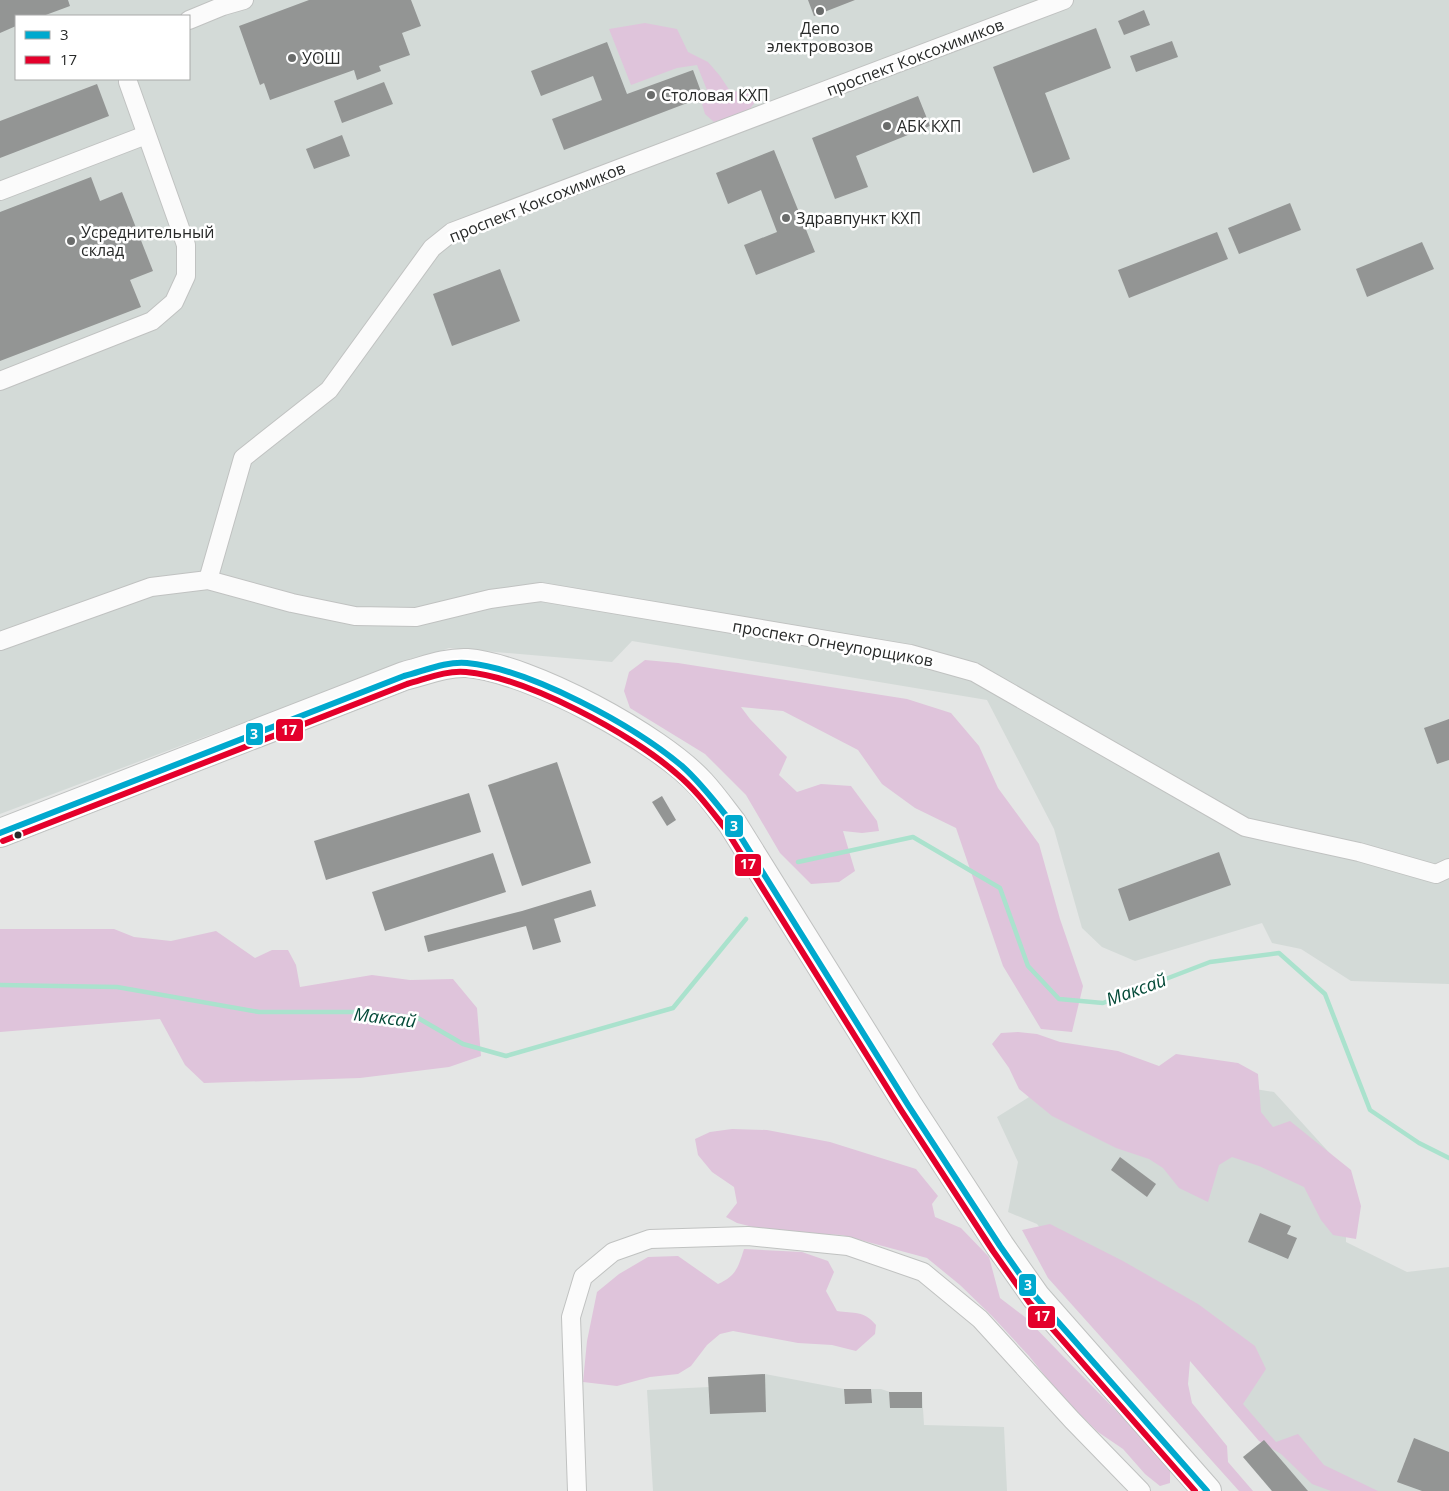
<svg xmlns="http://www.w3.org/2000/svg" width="1449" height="1491" viewBox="0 0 1449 1491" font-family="'Open Sans',sans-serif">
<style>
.built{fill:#d3dad7;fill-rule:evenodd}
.green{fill:#dfc4db}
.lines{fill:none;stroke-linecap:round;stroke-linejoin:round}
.stream{stroke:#aae2cd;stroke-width:4.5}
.building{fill:#939594}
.minor-casing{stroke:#c0c2c1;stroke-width:20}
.primary-casing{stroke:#c0c2c1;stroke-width:30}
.minor{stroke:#fbfbfb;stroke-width:18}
.primary{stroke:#fbfbfb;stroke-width:28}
.bus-1-casing{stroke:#fff;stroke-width:10}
.bus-2-casing{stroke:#fff;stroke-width:10}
.bus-1{stroke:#00a9ce;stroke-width:6}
.bus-2{stroke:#e4002b;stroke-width:6}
.poi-dot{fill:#6a6c6b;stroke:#fff;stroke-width:2}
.bus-dot{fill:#282a29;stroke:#fff;stroke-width:2}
.labels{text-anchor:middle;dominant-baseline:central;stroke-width:5;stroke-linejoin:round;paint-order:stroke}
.poi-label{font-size:16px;fill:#282a29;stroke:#fff;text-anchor:start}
.street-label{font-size:16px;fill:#282a29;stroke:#fff}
.water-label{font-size:18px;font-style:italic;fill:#044a38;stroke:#fff}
.line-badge{stroke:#fff;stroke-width:2}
.badge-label{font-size:14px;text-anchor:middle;font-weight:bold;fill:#fff}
</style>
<rect width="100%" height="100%" fill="#e4e6e5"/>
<g class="built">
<path d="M0,0h1449v984l-98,-3 -50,-32 -29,-6 -10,-20 -127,38 -33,-14 -20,-19 -28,-99 -67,-129 -355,-59 -20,21 -163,-14 -245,89 -204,77zM16,16h173v63h-173z"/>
<path d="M1085,1062l189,30 72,79v71l61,30 42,-5v224h-177l-29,-34 21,-17 -106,-117 -105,-79 -16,-20 -29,-12 10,-50 -21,-45z"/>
<path d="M765,1374l79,15h37l9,3h32l2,33 80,2 3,64h-354l-6,-101 62,-3 -1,-10z"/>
</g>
<g class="green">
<path d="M645,23l32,6 11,23 20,10 12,14 10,15 17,1 8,10 -6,8 -35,12 -9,-8 -3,-10 7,-9 -12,-30 -20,3 -46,17 -22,-56z"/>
<path d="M645,660l33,3 229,36 44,14 28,33 19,42 41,56 21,75 23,67 -11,46 -31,-3 -38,-63 -47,-138 -41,-20 -33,-24 -24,-34 -75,-39 -42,-4 9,12 37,38 -8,18 18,17 24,-8 30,2 26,35 2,10 -17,2 -19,-2 12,40 -16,11 -28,2 -31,-31 -34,-58 -41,-41 -75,-46 -6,-17 5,-19z"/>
<path d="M0,929h114l20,8 37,4 45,-10 39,27 17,-8h16l8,15 4,22 72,-12 38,5 43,-1 24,29 4,48 -32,11 -89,11 -156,5 -19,-18 -25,-46 -160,13z"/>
<path d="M1018,1032l19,2 23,8 58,9 41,15 17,-12 62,9 20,11 3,38 12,15 17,-6 61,49 10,36 -5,33 -23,-4 -12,-15 -17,-33 -45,-21 -27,-9 -13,8 -11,37 -29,-14 -16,-20 -14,-9 -33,-11 -64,-32 -33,-27 -10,-21 -17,-24 9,-11z"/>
<path d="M732,1129l35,1 63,12 86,27 22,27 -6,8 3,13 26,11 28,29 11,41 25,19 134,138 11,16v12l-10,3 -15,-12 -22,-25 -25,-17 -36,-35 -33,-41 -37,-40 -32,-31 -33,-27 -85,-23 -69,-3 -36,-9 -11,-6 11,-14 -3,-16 -22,-15 -14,-17 -3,-16 15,-7z"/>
<path d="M1050,1224l73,37 75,43 57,42 11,23 -23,35 33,38 22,-8 26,31 54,26h-47l-19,-7 -31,-30 -22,-13 -69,-80 -2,23 4,19 35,43 1,16 25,29h-14l-191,-213 -26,-48z"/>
<path d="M744,1249l58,3 26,9 6,11 -8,19 11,20c17,3 27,-1 39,14l-1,9 -19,17 -24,-6 -34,-2 -65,-12 -13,3 -13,11 -16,21 -13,8 -28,3 -33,9 -34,-4 4,-41 10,-49 22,-18 29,-17 30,-1 40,28c18,-8 20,-16 26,-35z"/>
</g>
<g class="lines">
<g class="stream">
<path d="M798,862l115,-25 87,51 28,78 31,33 44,4 107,-41 69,-9 46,41 45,116 49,33 30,15"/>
<path d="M0,985l117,2 142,25h106l53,6 45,26 43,12 167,-48 73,-89"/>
</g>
</g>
<g class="building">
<path d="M0,0h68l2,6 -27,10h-27v10l-16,7z"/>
<path d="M309,0h102l10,26 -19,7 8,22 -31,11 2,5 -24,9 -3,-10 -84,30 -6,-17 -4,2 -21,-59z"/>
<path d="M808,0h47l-41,16z"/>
<path d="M1144,10l6,15 -26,10 -6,-14z"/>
<path d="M1096,28l15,40 -66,25 25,66 -37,14 -40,-106z"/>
<path d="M1172,41l6,16 -42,15 -6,-16z"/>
<path d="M607,42l20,52 66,-24 10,27 -139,53 -12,-31 50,-19 -9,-24 -52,20 -10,-25z"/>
<path d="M384,82l9,22 -51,19 -8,-22z"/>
<path d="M97,84l12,32 -109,42v-37z"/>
<path d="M918,96l12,30 -74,30 12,31 -33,12 -23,-61z"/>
<path d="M342,135l8,21 -36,13 -8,-20z"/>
<path d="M774,150l41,102 -59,23 -12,-30 33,-13 -16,-42 -33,14 -12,-31z"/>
<path d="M91,177l9,24 22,-9 31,79 -23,9 11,27 -141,54v-149z"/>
<path d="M1290,203l11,27 -62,24 -11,-26z"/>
<path d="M1217,232l11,27 -99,39 -11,-28z"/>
<path d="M1422,242l12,27 -67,28 -11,-28z"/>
<path d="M500,269l20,52 -68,25 -19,-52z"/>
<path d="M1449,719v41l-12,4 -13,-36z"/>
<path d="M557,762l34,101 -69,23 -34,-101z"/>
<path d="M469,793l12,39 -155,48 -12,-39z"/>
<path d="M662,796l14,24 -9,6 -15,-24z"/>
<path d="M1219,852l12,33 -102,36 -11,-32z"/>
<path d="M493,853l13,39 -121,39 -13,-39z"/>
<path d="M591,890l5,16 -42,13 7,23 -28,8 -7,-24 -98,26 -4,-16 98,-25z"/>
<path d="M1120,1157l36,27 -9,13 -36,-27z"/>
<path d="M1260,1213l31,13 -4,8 10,4 -9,21 -40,-17z"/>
<path d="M765,1374l1,38 -56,2 -2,-37z"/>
<path d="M844,1389h27l1,14 -27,1z"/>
<path d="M889,1392h33v16h-32z"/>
<path d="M1414,1438l35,14v39h-27l-25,-9z"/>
<path d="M1264,1440l44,51h-36l-29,-34z"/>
</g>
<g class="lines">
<g class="minor-casing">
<g id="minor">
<path d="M189,20l34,-14 21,-6"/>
<path d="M0,191l146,-56"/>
<path d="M0,381l152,-60 22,-19 12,-26v-31l-58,-163v-3"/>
<path d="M208,580l35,-122 86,-68 103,-142 20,-16 612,-232"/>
<path d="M0,641l151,-54 57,-7 84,23 63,13 61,1 74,-18 51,-7 369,62 64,18 271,155 114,25 77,22 13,-6"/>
<path d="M577,1491l-6,-174 12,-40 30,-25 37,-13 98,-3 100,10 75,26 57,47 92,101 69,71"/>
</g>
</g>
<g class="primary-casing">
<path id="primary" d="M0,833l404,-157c20,-5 42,-14 63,-13 63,5 192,75 234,121 11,12 21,26 31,39l176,282 92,141 36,51 171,194"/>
</g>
<use href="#minor" class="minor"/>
<use href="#primary" class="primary"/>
<g class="bus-1-casing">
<path id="bus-1" d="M0,833l404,-157c20,-5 42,-15 63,-13 63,6 166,62 215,103 19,17 34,37 50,57l176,282 92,141 36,51 171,194"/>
</g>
<g class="bus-2-casing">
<path id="bus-2" d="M3,841l404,-157c19,-5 39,-14 59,-12 60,5 166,62 211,102 19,16 33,35 48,54l176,282 92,141 36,51 166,189"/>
</g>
<use href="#bus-1" class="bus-1"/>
<use href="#bus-2" class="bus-2"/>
</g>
<g class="poi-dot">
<circle cx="820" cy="11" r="5"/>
<circle cx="292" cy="58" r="5"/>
<circle cx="651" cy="95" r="5"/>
<circle cx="887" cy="126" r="5"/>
<circle cx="786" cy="218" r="5"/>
<circle cx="71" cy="241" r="5"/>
</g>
<circle class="bus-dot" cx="18" cy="835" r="4.5"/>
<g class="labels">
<g class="poi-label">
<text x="820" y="28" text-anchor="middle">Депо<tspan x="820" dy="18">электровозов</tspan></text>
<text x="302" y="58">УОШ</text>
<text x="661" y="95">Столовая КХП</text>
<text x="897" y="126">АБК КХП</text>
<text x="796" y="218">Здравпункт КХП</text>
<text x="81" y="232">Усреднительный<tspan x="81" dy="18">склад</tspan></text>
</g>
<g class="street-label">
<text transform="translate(915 57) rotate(-21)">проспект Коксохимиков</text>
<text transform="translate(537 202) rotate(-22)">проспект Коксохимиков</text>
<text transform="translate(833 643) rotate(10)">проспект Огнеупорщиков</text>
</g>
<g class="water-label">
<text transform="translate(1136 989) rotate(-20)">Максай</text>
<text transform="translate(385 1017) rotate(7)">Максай</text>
</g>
</g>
<g class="line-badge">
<rect x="275" y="718" width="29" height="24" rx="5" fill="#e4002b"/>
<rect x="245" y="722" width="19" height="24" rx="5" fill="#00a9ce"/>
<rect x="724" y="814" width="20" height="24" rx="5" fill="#00a9ce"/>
<rect x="734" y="853" width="28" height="24" rx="5" fill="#e4002b"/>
<rect x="1018" y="1273" width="19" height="24" rx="5" fill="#00a9ce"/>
<rect x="1027" y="1305" width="29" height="24" rx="5" fill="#e4002b"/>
</g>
<g class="badge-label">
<text x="289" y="735">17</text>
<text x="254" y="739">3</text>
<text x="734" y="831">3</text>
<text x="748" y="869">17</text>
<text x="1028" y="1290">3</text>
<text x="1042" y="1321">17</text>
</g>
<rect x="15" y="15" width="175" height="65" fill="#ffffff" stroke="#a9aaa9"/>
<rect x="25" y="31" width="25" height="8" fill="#00a9ce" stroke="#a9aaa9"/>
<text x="60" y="40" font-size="15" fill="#282a29">3</text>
<rect x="25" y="56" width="25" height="8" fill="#e4002b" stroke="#a9aaa9"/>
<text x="60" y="65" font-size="15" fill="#282a29">17</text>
</svg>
